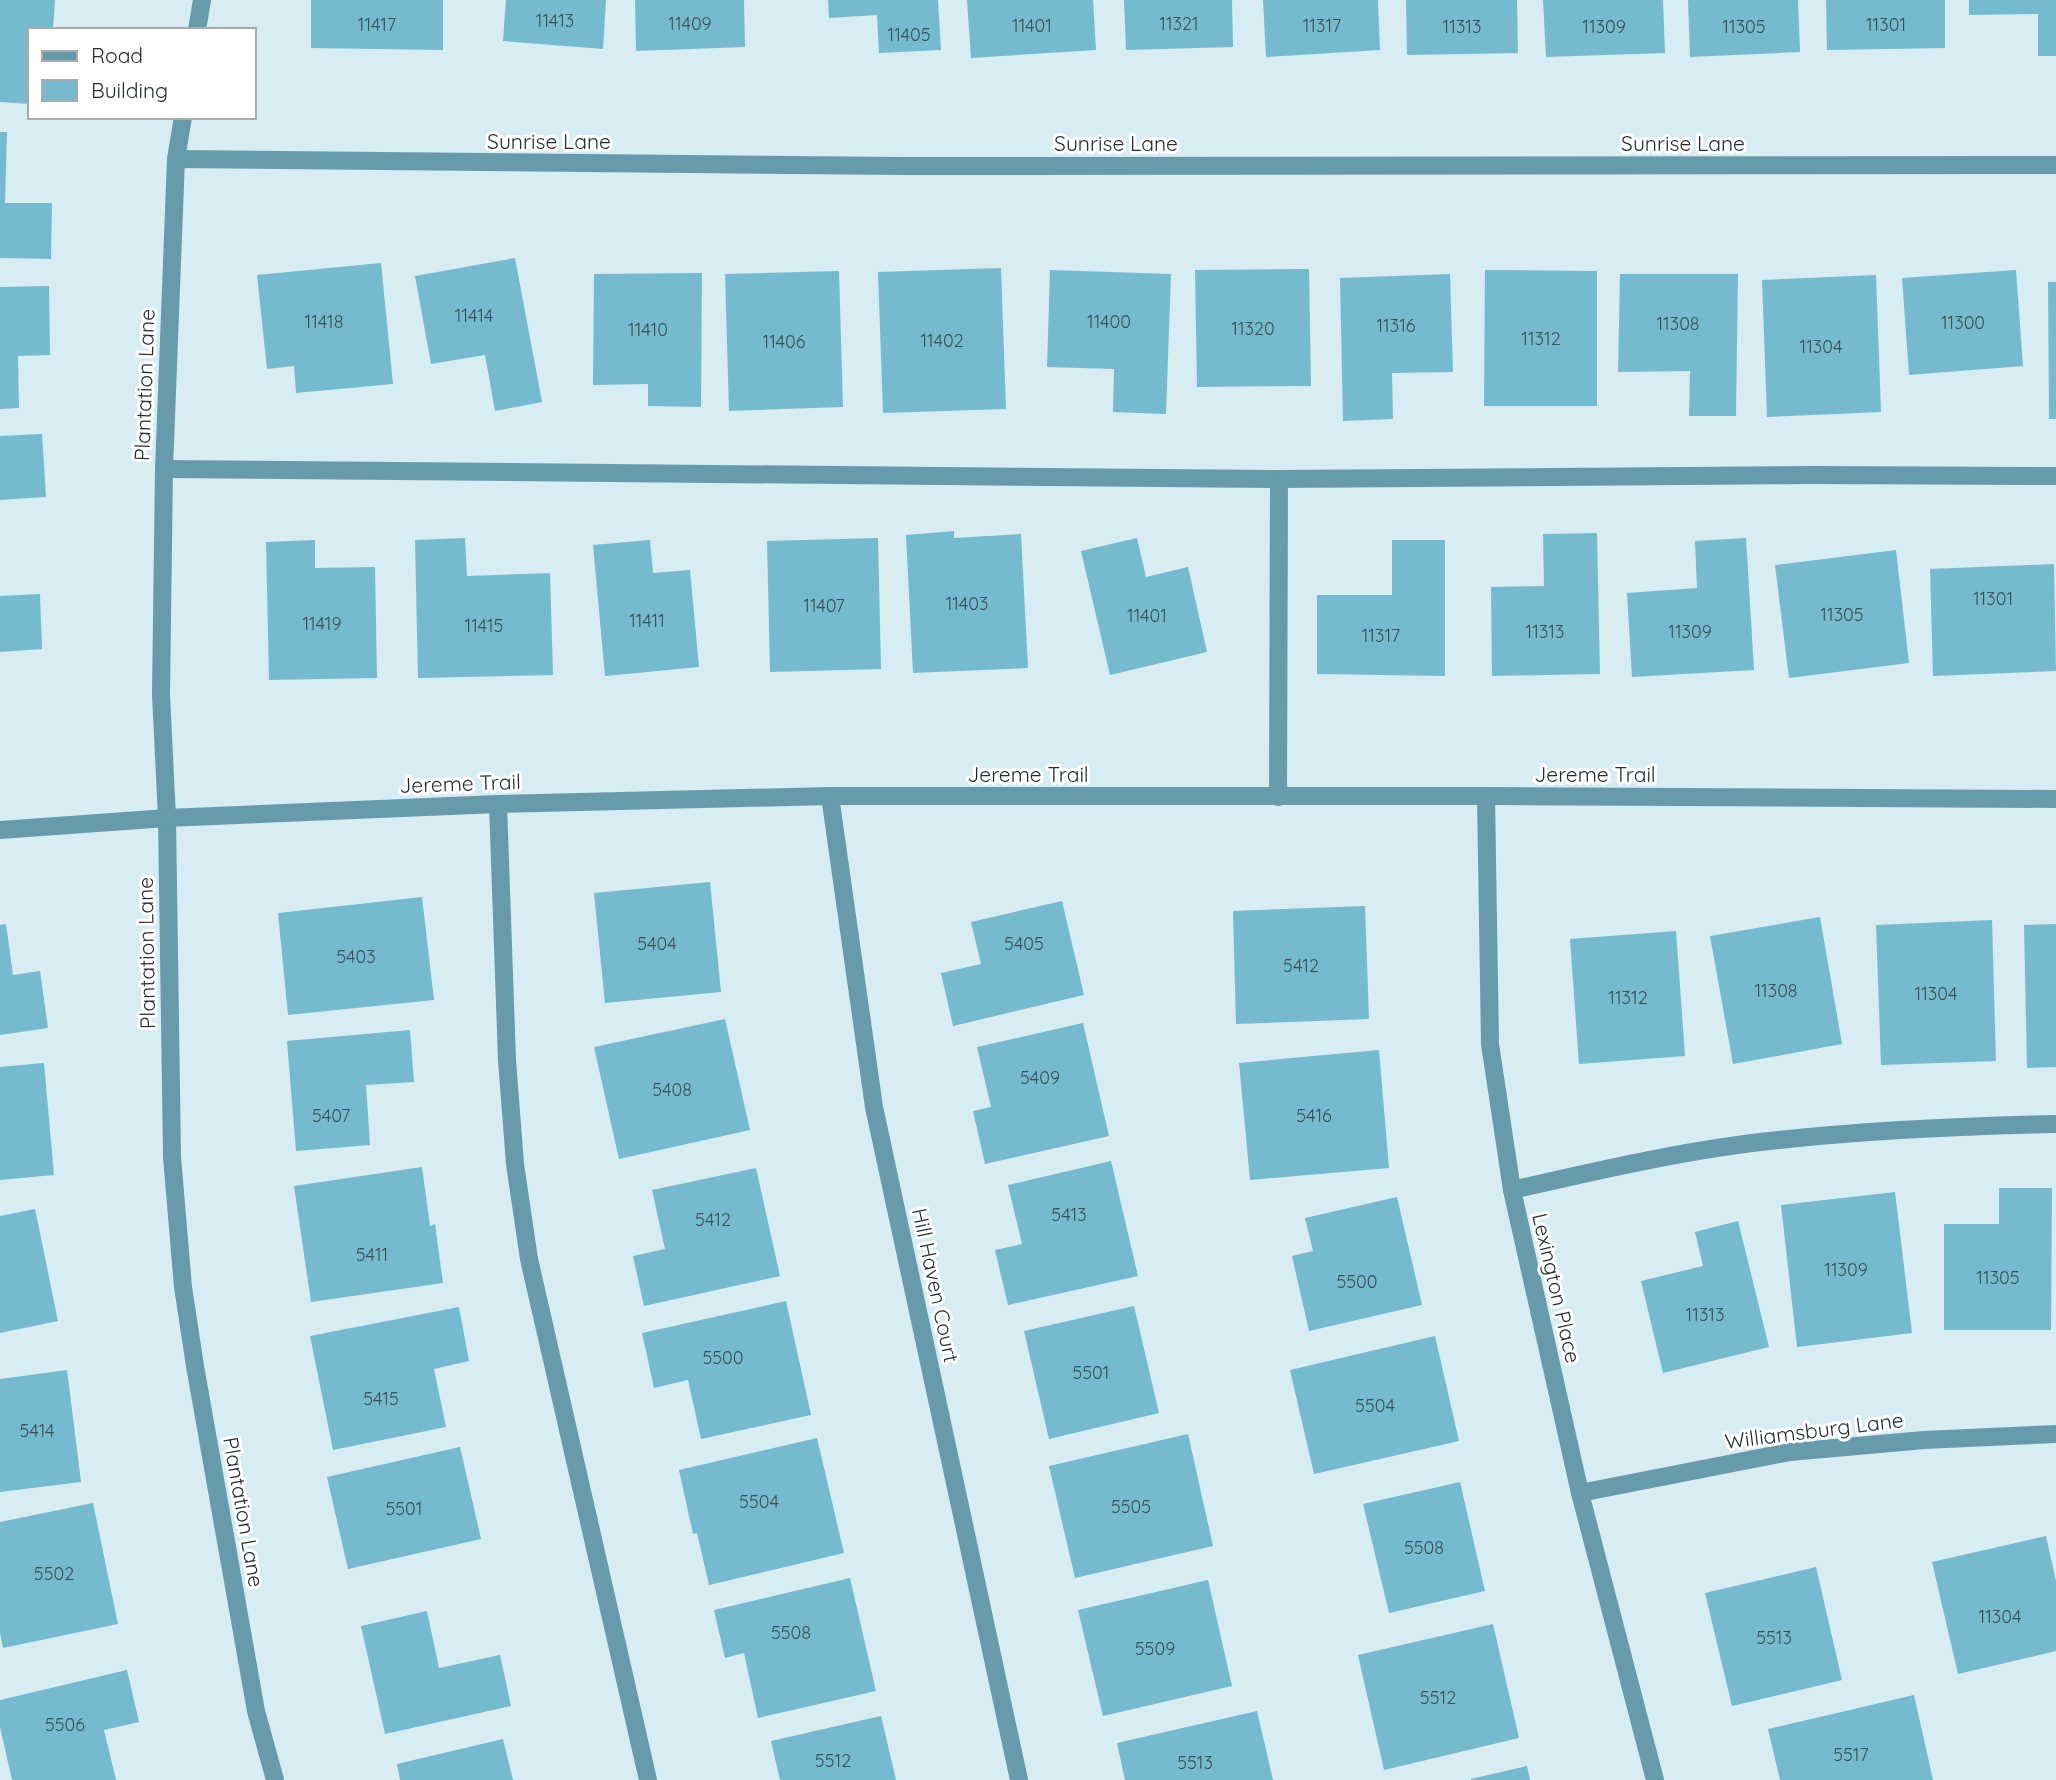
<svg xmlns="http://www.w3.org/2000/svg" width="2056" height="1780" viewBox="0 0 2056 1780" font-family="Quicksand,sans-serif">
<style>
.building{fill:#75bacf}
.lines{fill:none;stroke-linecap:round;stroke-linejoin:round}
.service{stroke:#679bac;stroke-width:18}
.minor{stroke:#679bac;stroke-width:18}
.tertiary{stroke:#679bac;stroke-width:18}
.labels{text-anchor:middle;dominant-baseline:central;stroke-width:6;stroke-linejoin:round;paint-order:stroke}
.number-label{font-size:18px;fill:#3a5158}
.street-label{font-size:21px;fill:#262e31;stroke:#fff}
</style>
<rect width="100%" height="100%" fill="#d7ecf3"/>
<g class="building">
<path d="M0,0h55l-2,30h-23v74l-30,-2z"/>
<path d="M311,0h132v50l-132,-2z"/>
<path d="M506,0h100l-3,49 -100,-8z"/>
<path d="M635,0h109l1,47 -109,4z"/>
<path d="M828,0h110l3,50 -62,3 -2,-38 -48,3z"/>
<path d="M967,0h126l3,50 -125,8z"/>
<path d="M1124,0h108l1,47 -107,3z"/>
<path d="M1263,0h115l2,50 -114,7z"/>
<path d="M1406,0h111l1,53 -111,2z"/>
<path d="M1543,0h120l2,53 -119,4z"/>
<path d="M1688,0h110l2,52 -110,5z"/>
<path d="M1826,0h119v48l-118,2z"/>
<path d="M1969,0h87v56h-18v-42l-69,1z"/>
<path d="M0,132h7l-2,71h47l-1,56 -51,-1z"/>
<path d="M515,258l27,144 -47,9 -10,-56 -54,9 -16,-88z"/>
<path d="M381,263l12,121 -97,9 -2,-27 -27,3 -10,-94z"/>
<path d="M1001,268l5,141 -123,4 -5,-141z"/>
<path d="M1309,269l2,117 -114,1 -2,-117z"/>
<path d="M1050,270l121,4 -5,140 -53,-2 1,-43 -67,-2z"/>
<path d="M1485,270l112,1v135h-113z"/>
<path d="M2016,270l7,96 -114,9 -7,-97z"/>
<path d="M839,271l4,136 -114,4 -4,-137z"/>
<path d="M702,273l-1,134 -53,-1v-22l-55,1 1,-111z"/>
<path d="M1450,274l3,98 -61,1 1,46 -50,2 -3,-143z"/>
<path d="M1620,274h118l-2,142h-47l1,-45 -72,1z"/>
<path d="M1876,275l5,137 -114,5 -5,-137z"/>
<path d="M2048,282h8v137h-7z"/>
<path d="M49,286l1,69 -32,1 1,52 -19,1v-122z"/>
<path d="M42,434l4,63 -46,3v-64z"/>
<path d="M954,531v7l67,-4 7,134 -115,5 -7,-138z"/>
<path d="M1597,533l3,141 -108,2 -1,-89 53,-1 -1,-52z"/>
<path d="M465,538l2,38 83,-3 3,102 -135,3 -3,-138z"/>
<path d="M878,538l3,131 -111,3 -3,-131z"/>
<path d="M1137,538l9,39 42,-10 19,85 -97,23 -29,-124z"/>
<path d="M1746,538l8,132 -122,7 -5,-84 70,-5 -2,-47z"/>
<path d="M315,540v28l60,-1 2,111 -108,2 -3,-138z"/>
<path d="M650,540l3,33 37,-3 9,97 -94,9 -12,-131z"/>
<path d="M1392,540h53v136l-128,-2v-79h75z"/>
<path d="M1896,550l13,113 -120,15 -14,-113z"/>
<path d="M2054,564l2,107 -123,5 -3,-107z"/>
<path d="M40,594l2,55 -42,3v-56z"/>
<path d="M710,882l11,110 -116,11 -11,-110z"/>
<path d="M422,897l12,103 -146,15 -10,-102z"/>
<path d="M1062,901l22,94 -131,31 -12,-53 40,-9 -10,-42z"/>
<path d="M1365,906l4,113 -133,5 -3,-113z"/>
<path d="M1820,917l22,127 -109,20 -23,-128z"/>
<path d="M1992,920l4,141 -115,4 -5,-140z"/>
<path d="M6,924l7,51 27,-4 8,57 -48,7v-110z"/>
<path d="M2056,924v143l-29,1 -3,-143z"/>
<path d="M1676,931l9,125 -106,8 -9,-125z"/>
<path d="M725,1019l25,111 -131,29 -25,-112z"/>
<path d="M1083,1023l26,113 -124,28 -12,-53 18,-4 -14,-60z"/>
<path d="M410,1030l4,52 -48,3 4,60 -74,6 -9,-110z"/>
<path d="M1379,1050l10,118 -139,12 -11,-117z"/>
<path d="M44,1063l10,112 -54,5v-113z"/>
<path d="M1111,1161l27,115 -130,29 -13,-55 27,-6 -14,-59z"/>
<path d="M422,1167l8,59 5,-2 8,59 -132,19 -17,-116z"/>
<path d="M756,1168l24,108 -136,30 -11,-50 32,-7 -13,-59z"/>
<path d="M1999,1188h53l-1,142h-107v-106h55z"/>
<path d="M1895,1192l17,141 -115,14 -16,-142z"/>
<path d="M1397,1197l25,108 -113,26 -17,-75 21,-5 -8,-33z"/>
<path d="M35,1209l23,112 -58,12v-117z"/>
<path d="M1738,1221l31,126 -106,26 -22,-92 62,-15 -8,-34z"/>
<path d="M786,1301l25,114 -110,24 -13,-59 -34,8 -12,-55z"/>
<path d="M1134,1306l25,107 -110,26 -25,-108z"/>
<path d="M459,1307l10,54 -35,8 12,58 -113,23 -23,-114z"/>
<path d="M1435,1336l24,105 -145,33 -24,-104z"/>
<path d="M67,1370l14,112 -81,10v-113z"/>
<path d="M1188,1434l25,112 -138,32 -26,-112z"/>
<path d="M817,1438l27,115 -135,32 -12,-52 -4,1 -14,-64z"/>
<path d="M460,1447l21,92 -133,30 -21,-92z"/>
<path d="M1460,1482l25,109 -96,22 -26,-109z"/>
<path d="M93,1503l25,121 -115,24 -3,-15v-111z"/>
<path d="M2046,1536l10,45v70l-98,23 -26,-112z"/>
<path d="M1816,1567l26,113 -110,26 -27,-113z"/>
<path d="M850,1578l26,113 -118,27 -14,-65 -19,5 -11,-48z"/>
<path d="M1208,1580l24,106 -129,30 -25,-106z"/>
<path d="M427,1611l12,57 61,-13 11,51 -126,28 -24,-108z"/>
<path d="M1493,1624l26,114 -135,32 -26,-115z"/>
<path d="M127,1670l12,52 -35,8 12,50h-104l-12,-53v-27z"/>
<path d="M1914,1695l19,85h-153l-12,-51z"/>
<path d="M1257,1711l16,69h-148l-8,-37z"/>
<path d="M881,1716l15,64h-116l-9,-39z"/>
<path d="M503,1739l10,41h-113l-3,-16z"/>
<path d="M1527,1766l3,14h-59v-1z"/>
</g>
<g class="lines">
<g class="service">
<path d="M164,469l1115,10 532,-4 245,1"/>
<path d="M1278,797l1,-318"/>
<path d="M498,804l9,256 8,104 14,95 119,521"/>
<path d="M1512,1190c88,-20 177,-41 267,-50 92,-10 185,-14 277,-16"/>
</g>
<g class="minor">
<path d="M176,159l726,7 1154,-1"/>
<path d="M830,796l44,311 145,673"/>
<path d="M1486,796l4,248 22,146 68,303 75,287"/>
<path d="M1580,1493l210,-41 134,-12 132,-6"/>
</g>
<g class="tertiary">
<path d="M197,30l5,-30"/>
<path d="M183,117l-7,42 -12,310 -3,225 6,124 5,339 11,130 12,79 61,345 19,69"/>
<path d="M0,830l167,-12 331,-14 332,-8h656l570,3"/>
</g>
</g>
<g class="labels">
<g class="number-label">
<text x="555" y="20">11413</text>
<text x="690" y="23">11409</text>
<text x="1179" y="23">11321</text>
<text x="377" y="24">11417</text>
<text x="1886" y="24">11301</text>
<text x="1032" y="25">11401</text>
<text x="1322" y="25">11317</text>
<text x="1462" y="26">11313</text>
<text x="1604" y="26">11309</text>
<text x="1744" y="26">11305</text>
<text x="909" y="34">11405</text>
<text x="474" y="315">11414</text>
<text x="324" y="321">11418</text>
<text x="1109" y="321">11400</text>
<text x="1963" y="322">11300</text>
<text x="1678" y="323">11308</text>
<text x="1396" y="325">11316</text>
<text x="1253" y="328">11320</text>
<text x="648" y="329">11410</text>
<text x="1541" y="338">11312</text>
<text x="942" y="340">11402</text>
<text x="784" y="341">11406</text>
<text x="1821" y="346">11304</text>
<text x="1993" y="598">11301</text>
<text x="967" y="603">11403</text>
<text x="824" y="605">11407</text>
<text x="1842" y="614">11305</text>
<text x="1147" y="615">11401</text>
<text x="647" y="620">11411</text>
<text x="322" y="623">11419</text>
<text x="484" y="625">11415</text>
<text x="1545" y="631">11313</text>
<text x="1690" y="631">11309</text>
<text x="1381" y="635">11317</text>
<text x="657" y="943">5404</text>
<text x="1024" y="943">5405</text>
<text x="356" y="956">5403</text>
<text x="1301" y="965">5412</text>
<text x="1776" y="990">11308</text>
<text x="1936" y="993">11304</text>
<text x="1628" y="997">11312</text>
<text x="1040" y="1077">5409</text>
<text x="672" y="1089">5408</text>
<text x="331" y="1115">5407</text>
<text x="1314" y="1115">5416</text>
<text x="1069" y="1214">5413</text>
<text x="713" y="1219">5412</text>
<text x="372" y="1254">5411</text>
<text x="1846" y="1269">11309</text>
<text x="1998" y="1277">11305</text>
<text x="1357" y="1281">5500</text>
<text x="1705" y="1314">11313</text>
<text x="723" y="1357">5500</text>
<text x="1091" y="1372">5501</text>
<text x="381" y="1398">5415</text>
<text x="1375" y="1405">5504</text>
<text x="37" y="1430">5414</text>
<text x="759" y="1501">5504</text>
<text x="1131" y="1506">5505</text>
<text x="404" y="1508">5501</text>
<text x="1424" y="1547">5508</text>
<text x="54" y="1573">5502</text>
<text x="2000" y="1616">11304</text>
<text x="791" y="1632">5508</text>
<text x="1774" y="1637">5513</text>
<text x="1155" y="1648">5509</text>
<text x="1438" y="1697">5512</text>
<text x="65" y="1724">5506</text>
<text x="1851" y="1754">5517</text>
<text x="833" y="1760">5512</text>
<text x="1195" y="1762">5513</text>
</g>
<g class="street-label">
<text x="549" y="141">Sunrise Lane</text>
<text x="1116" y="143">Sunrise Lane</text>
<text x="1683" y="143">Sunrise Lane</text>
<text transform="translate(144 385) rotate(-88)">Plantation Lane</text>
<text x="1028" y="774">Jereme Trail</text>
<text x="1595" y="774">Jereme Trail</text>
<text transform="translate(460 783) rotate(-2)">Jereme Trail</text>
<text transform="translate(146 953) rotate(-91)">Plantation Lane</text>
<text transform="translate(936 1285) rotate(78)">Hill Haven Court</text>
<text transform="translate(1557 1288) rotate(77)">Lexington Place</text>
<text transform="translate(1814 1430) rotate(-7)">Williamsburg Lane</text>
<text transform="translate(244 1512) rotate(80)">Plantation Lane</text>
</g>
</g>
<rect x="28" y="28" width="228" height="91" fill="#ffffff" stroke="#a8abad" stroke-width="2"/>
<rect x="42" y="51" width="35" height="10" fill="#679bac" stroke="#a8abad" stroke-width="2"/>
<text x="91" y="63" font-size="21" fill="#262e31">Road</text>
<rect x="42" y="80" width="35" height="21" fill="#75bacf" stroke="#a8abad" stroke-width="2"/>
<text x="91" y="98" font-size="21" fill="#262e31">Building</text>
</svg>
